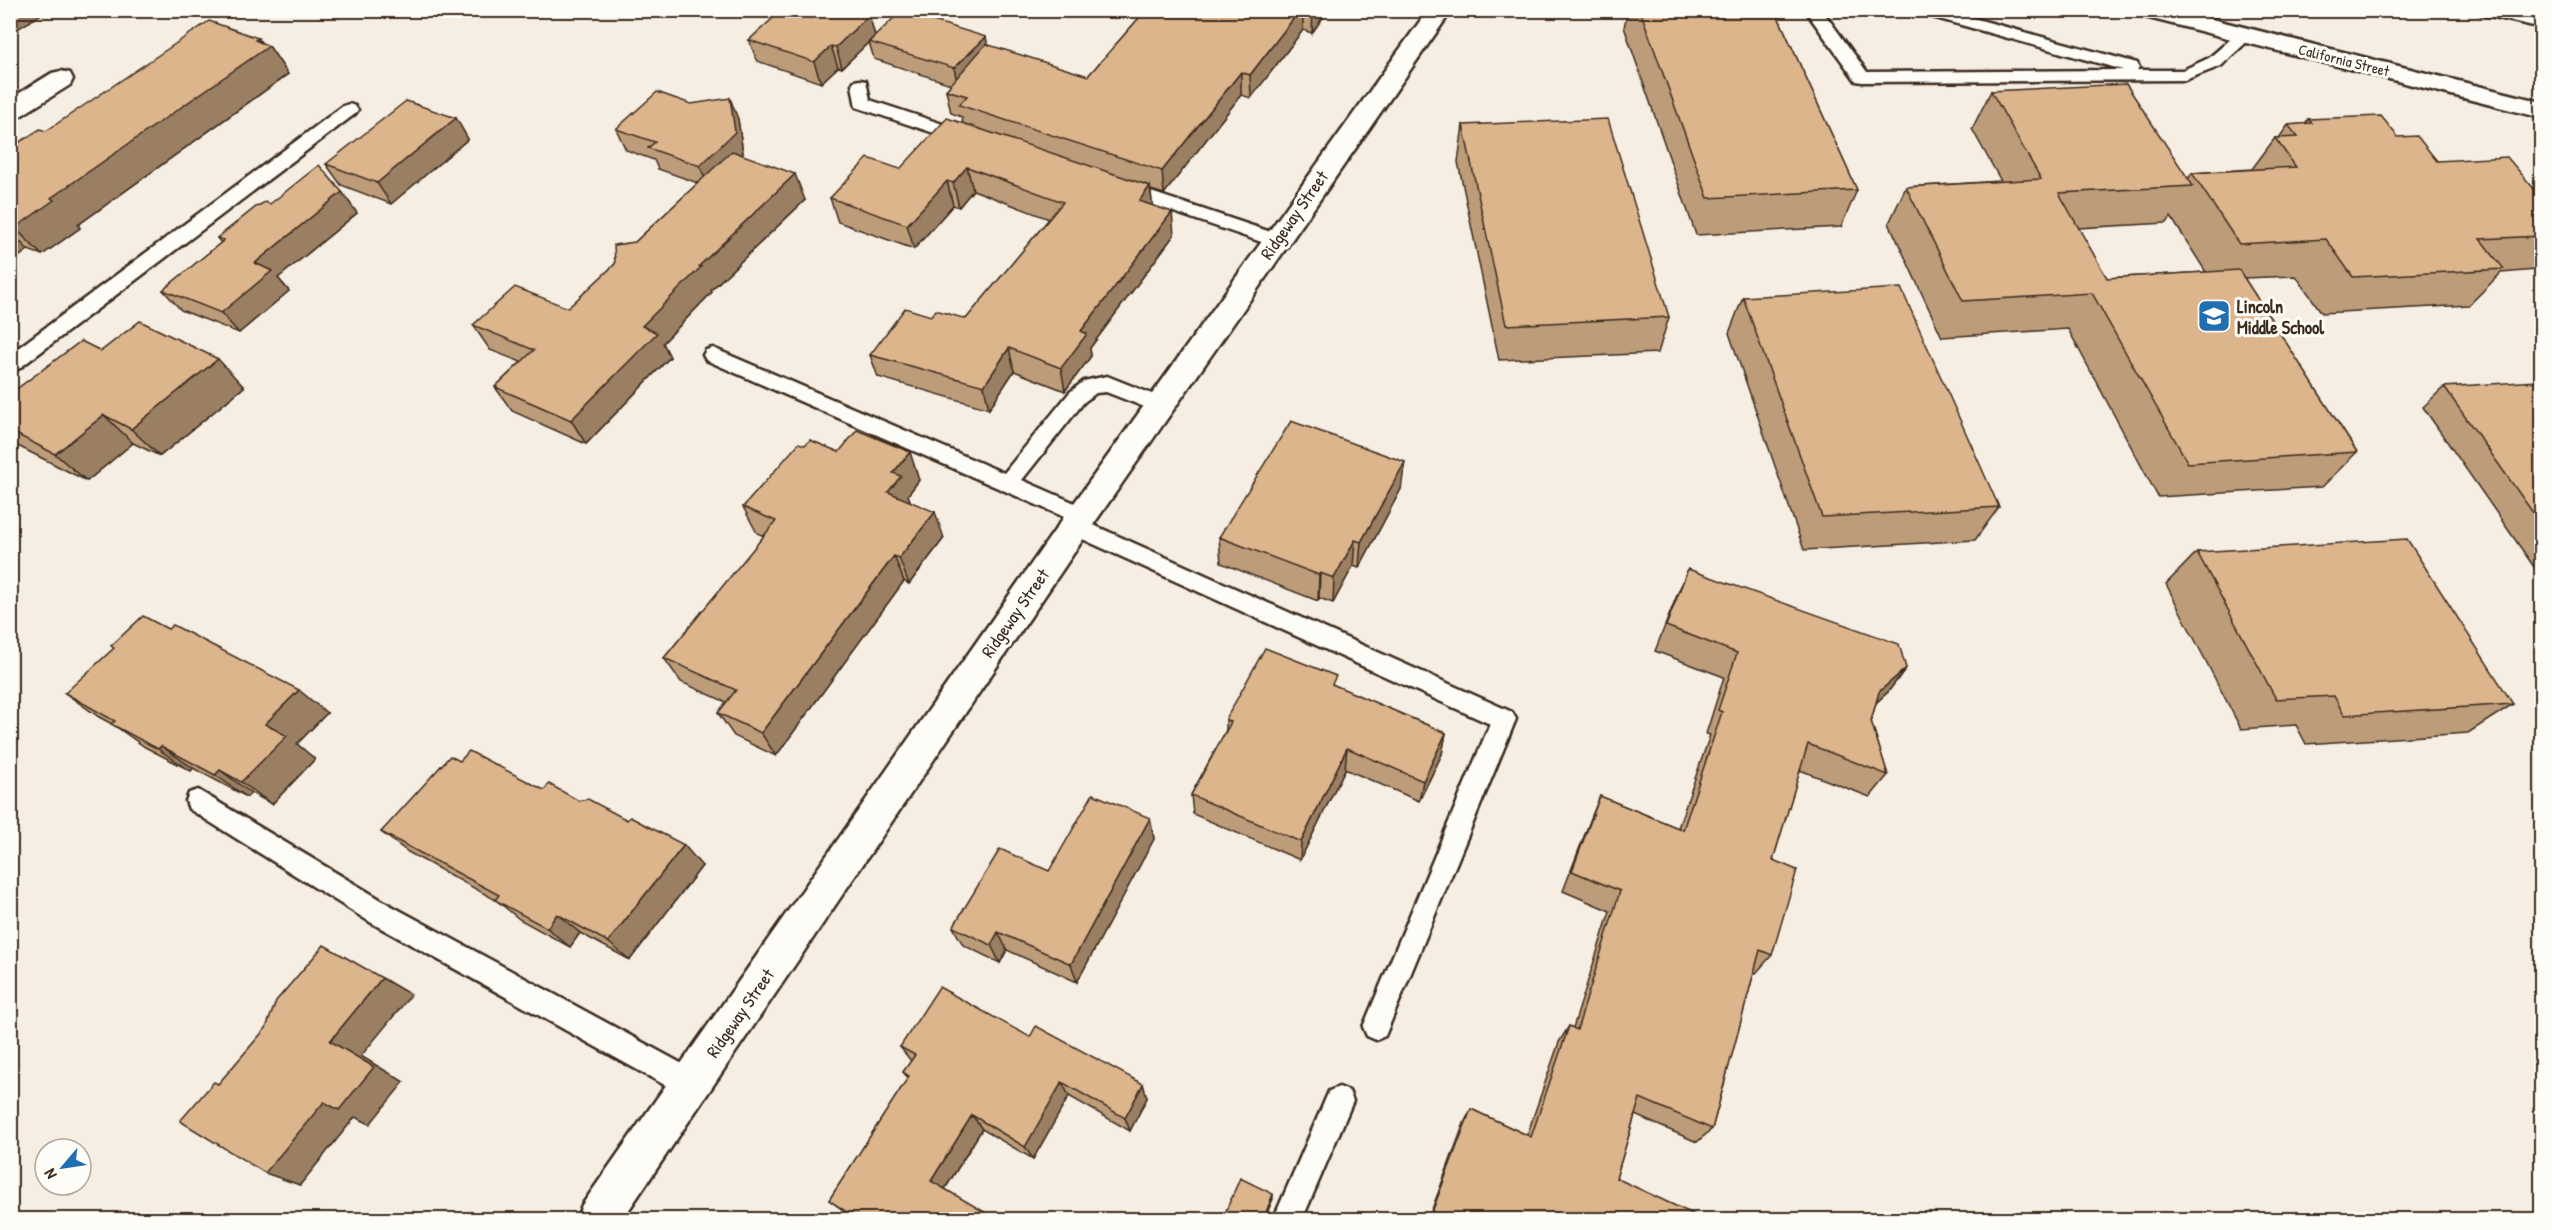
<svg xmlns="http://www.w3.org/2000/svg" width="2552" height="1230" viewBox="0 0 2552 1230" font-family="'Patrick Hand',sans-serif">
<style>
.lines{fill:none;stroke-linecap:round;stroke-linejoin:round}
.lane-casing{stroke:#3b2a1e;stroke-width:5}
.street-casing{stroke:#3b2a1e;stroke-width:5}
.secondary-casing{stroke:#3b2a1e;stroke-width:5}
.lane{fill:#fdfcf7;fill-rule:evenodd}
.street{fill:#fdfcf7;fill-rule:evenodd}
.secondary{fill:#fdfcf7;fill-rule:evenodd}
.wall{fill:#bd9c79;stroke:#3b2a1e;stroke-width:1.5;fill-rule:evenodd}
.shaded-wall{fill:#9a7f63;stroke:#3b2a1e;stroke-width:1.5}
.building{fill:#dcb58d;stroke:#3b2a1e;stroke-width:1.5}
.labels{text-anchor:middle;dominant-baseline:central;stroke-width:6;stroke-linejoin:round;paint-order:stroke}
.far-street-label{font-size:15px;fill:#3b2a1e;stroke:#fdfcf7}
.street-label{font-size:18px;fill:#3b2a1e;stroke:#fdfcf7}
.poi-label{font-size:18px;font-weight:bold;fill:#3b2a1e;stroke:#fdfcf7;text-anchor:start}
</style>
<rect width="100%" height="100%" fill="#f6eee2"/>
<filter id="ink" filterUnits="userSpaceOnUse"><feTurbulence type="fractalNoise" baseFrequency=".0167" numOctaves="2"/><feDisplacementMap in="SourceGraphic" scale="12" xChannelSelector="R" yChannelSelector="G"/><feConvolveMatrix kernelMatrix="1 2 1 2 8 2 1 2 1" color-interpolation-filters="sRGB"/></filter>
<g filter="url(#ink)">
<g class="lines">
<g class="lane-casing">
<g id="lane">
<path d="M1805,10h17l45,62 256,-2 -205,-57 -2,-3h28l193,53 2,4 -2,3h46l26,-12 31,-27 6,-1 8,5 -33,31 -36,14 -323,2 -6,-1z"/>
<path d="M2475,10h33l34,8v10l-65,-15z"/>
<path d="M860,80l6,1 4,19 103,34 3,4 -3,4 -6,2 -111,-37 -4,-22 2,-4z"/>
<path d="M349,104l6,2 3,4 -3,4 -338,256 -7,2v-18l333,-248z"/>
<path d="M1124,183l159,53 2,5 -2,5 -7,1 -158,-54 -3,-4 3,-4z"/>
<path d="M713,348l291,125 66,-81 14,-11 23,-5 60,24 3,5 -3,5 -7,3 -54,-21 -10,1 -12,9 -62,78 69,30 3,6 -5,7 423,189 4,7 -131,317 -9,4 -9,-4 -4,-9 127,-303 -423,-192 -3,-6 5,-7 -363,-159 -3,-5 3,-5z"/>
<path d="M198,790l190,114 313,170 4,10 -4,10 -10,4 -10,-4 -311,-172 -181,-113 -3,-8 3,-8z"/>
<path d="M1339,1087l10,4 4,10 -51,119h-29l56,-129z"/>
</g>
</g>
<g class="street-casing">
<path id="street" d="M61,71l9,2 3,6 -3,6 -51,32 -9,2v-20l42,-26z"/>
</g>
<g class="secondary-casing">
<g id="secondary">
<path d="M1428,10h24l-366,525 -464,685h-46l6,-15 482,-688z"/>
<path d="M2133,10h43l366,92v16l-405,-103z"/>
</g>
</g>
<use href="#lane" class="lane"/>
<use href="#street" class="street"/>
<use href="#secondary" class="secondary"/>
</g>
<g class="wall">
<path d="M1146,10h182l-16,23 -9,-3 -52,68 -10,-3 -77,99 -13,-4 1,15 22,30 -84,113 1,8 -26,35 -51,-20 -25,38 -111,-32 -8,-22 61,-39 35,3 83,-100 -76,-29 -14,17 -6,-2 -39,44 -76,-27 -8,-24 70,-29 63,-45 -1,-7 -11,-4 -5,-23 5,-6 -77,-25 -5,-17 119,3 100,31z"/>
<path d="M1628,10h147l82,180 -16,37 -145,8 -72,-208z"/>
<path d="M869,15l6,21 -33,32 -4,-1 -17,16 -64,-22 -8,-21z"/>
<path d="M258,38l3,5 8,3 19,28 -210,151 2,3 -38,27 -14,-5 -18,13v-115l36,-17z"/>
<path d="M1991,91l197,88 4,-6 60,-4 23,-31h4l9,-13 17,-1 3,-5 90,18 39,24 104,36v68l-5,5 -35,3 -32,32 -147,8 -26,-37 -52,2 113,174 -35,35 -164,10 -90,-168 -126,8 -53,-114 17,-36 95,-6 -29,-52zM2171,217l35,55 -99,6 -29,-50 89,-5z"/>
<path d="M691,104l47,15 5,34 -2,2 64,45 -94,90 1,2 -49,51 7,14 -84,87 -74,-33 -17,-24 26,-25 -31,-12 -17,-25 95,-17 47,-44 20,-22 63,-59 -40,-14 -4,-9 -28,-10 -10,-21z"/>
<path d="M456,118l12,21 -77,65 -50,-19 -15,-21z"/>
<path d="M1463,125l206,192 -11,36 -159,7 -41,-198z"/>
<path d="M342,192l15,21 -79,65 11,13 -50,42 -58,-23 -18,-20 58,-47 -4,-5 53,-34z"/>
<path d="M1743,297l256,210 -24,33 -171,10 -75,-217z"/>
<path d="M101,351l143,36 -84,69 -27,-13 -46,38 -73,-37 -4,-3v-47z"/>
<path d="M2444,387h97v190l-118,-170z"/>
<path d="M805,445l34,7 80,28 -11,15 2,6 34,37 -35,46 -5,-3 -128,175 -42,-20 -16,-23 8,-11 -45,-20 -17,-24 100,-122 -7,-3 -14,-26z"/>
<path d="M1401,489l-42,79 -6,-2 -20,37 -14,-5 -1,3 -97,-38 -2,-26z"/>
<path d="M2197,552l316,152 -45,29 -162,11 -10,-19 -55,4 -75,-145z"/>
<path d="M1688,569l218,99 -18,24 -12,11 -5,18 17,54 -18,22 -70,-27 -27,90 -1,95 -16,18 -2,-1 -42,157 -15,13 -62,-27 -19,63 80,42h-268l36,-97 7,-14 56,26 32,-93 10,-16 4,2 37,-117 -47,-20 28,-73 9,-22 78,32 32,-93 -4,-1 18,-57 -69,-26 22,-56z"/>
<path d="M1335,686l111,47 -4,21 -23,47 -74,-32 -45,91 -107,-46 -2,-19 35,-65v-11z"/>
<path d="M65,693l262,20 -30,31 18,15 -43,45 -21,-11 -4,4 -54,-29 -2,3 -46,-24 -33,-23 -13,-7z"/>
<path d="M460,761l242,105 -72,94 -50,-27 -10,14 -51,-28 -23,-19 -88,-48 -27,-20z"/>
<path d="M1150,818l4,21 -77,143 -70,-32 -7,13 -37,-18 -10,-18 96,-56z"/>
<path d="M1030,1037l113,47 4,14 -17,33 -61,-35 -36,63 -51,-30 -37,60 48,31h-136l-28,-20 79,-122 -5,-6 8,-11 -11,-14z"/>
</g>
<g class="shaded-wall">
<path d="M10,10h38l-38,24z"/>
<path d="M1300,10h3v20l-52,68 -1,-23z"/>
<path d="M1313,10h15l-16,23z"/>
<path d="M869,15l6,21 -33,32 -6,-21z"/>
<path d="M986,37l4,17 -32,32 -4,-18z"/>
<path d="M258,38l7,10 4,-2 19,28 -210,151 2,3 -38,27 -27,-27 36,-30z"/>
<path d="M831,46l7,21 -17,16 -7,-21z"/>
<path d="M1241,72v23l-77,99 -2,-23z"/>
<path d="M730,98l8,21 5,34 -35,33 -8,-20z"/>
<path d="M456,118l12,21 -77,65 -14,-21z"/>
<path d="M967,167l6,23 -14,17 -6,-24z"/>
<path d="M795,174l10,26 -94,90 1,2 -49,51 7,14 -84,87 -15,-24 71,-94 57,-60z"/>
<path d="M947,181l6,24 -39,44 -7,-24z"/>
<path d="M1150,186l3,23 -14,-8z"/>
<path d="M342,192l15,21 -79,65 11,13 -50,42 -18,-20 34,-50z"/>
<path d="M1172,212l2,23 -84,113 1,8 -26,35 -4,-23 20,-37z"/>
<path d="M10,231l18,19 -18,13z"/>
<path d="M1009,348l5,23 -25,38 -5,-23z"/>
<path d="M218,359l26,28 -84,69 -29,-27z"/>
<path d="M104,415l29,28 -46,38 -32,-27z"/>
<path d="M910,452l9,28 -11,15 3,8 -23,-11 5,-19z"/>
<path d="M1405,462l-4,27 -42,79 2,-26z"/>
<path d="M935,512l9,26 -35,46 -10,-26z"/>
<path d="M1355,540l-2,26 -20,37 1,-25z"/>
<path d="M894,556l10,25 -128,175 -15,-23z"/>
<path d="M1320,573l-1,25 -1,3 1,-26z"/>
<path d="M1906,668l-18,24 -26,23 17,-23z"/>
<path d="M299,690l28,23 -30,31 18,15 -43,45 -31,-22 24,-58z"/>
<path d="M1446,733l-4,21 -23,47 4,-20z"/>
<path d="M161,746l32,22 -2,3 -33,-22z"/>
<path d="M1347,748l-2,21 -45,91 1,-18z"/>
<path d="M220,770l31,23 -4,4 -32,-22z"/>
<path d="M1150,818l4,21 -77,143 -6,-18z"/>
<path d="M684,845l18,21 -72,94 -22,-18z"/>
<path d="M557,914l23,19 -10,14 -23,-19z"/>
<path d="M998,932l9,18 -7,13 -9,-18z"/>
<path d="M382,978l29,17 -50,61 43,26 -34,42 -15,-7 -55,68 -35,-12 65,-132z"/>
<path d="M1062,1082l7,14 -36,63 -8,-12z"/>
<path d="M1143,1084l4,14 -17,33 -5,-13z"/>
<path d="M972,1115l10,14 -39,63 -12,-11z"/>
<path d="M1273,1194v5l-9,21h-1z"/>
<path d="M988,1214l5,6h-9z"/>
</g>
<g class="building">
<path d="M782,10h73l14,5 -33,32 -5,-1 -17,16 -65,-22z"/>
<path d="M1146,10h154l-50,65 -9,-3 -79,99 -203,-66 8,-9 -21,-6 40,-46 102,32z"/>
<path d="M1640,10h135l82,180 -149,8z"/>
<path d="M901,11l85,26 -32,31 -85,-26z"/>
<path d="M209,21l49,17 -3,2 14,6 -218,152 3,2 -39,28 -5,-2v-78l30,-19 6,2z"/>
<path d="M2126,84l67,102 -134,7 48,85 132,-8 118,182 -169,11 -96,-170 -129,8 -57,-114 135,-8 -50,-88z"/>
<path d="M657,92l34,12 39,-6 5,34 -35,34 -52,-18 7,-6 -39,-13z"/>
<path d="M406,101l50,17 -79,65 -51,-19z"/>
<path d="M2381,116l17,21 19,-1 20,25 70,-4 34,40v39l-61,3 24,30 -151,8 -27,-38 -87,5 -47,-71 104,-6 -21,-29 23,-1 -10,-12 24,-2 -4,-4z"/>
<path d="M947,118l203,68 -11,15 33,11 -91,119 6,3 -26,34 -52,-20 -25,38 -114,-31 35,-47 26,8 5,-6 30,9 97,-117 -96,-35 -14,16 -6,-2 -40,44 -77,-27 38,-40 32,11z"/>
<path d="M1608,119l61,198 -163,8 -43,-200z"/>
<path d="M732,151l63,23 -96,92 2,1 -59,59 15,7 -86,87 -76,-33 39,-37 -61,-25 42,-38 53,21 47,-44 -1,-19 21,-3z"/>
<path d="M319,165l23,27 -87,71 17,8 -51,42 -58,-23 61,-50 -7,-2 39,-31 9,-5 5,2z"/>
<path d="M1901,288l98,219 -177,10 -79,-220z"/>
<path d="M140,321l78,38 -87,70 -27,-14 -49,39 -45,-23v-37l71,-53 20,10z"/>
<path d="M2537,381l4,6v137l-97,-137z"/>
<path d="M1291,421l114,41 -44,80 -6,-2 -21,38 -14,-5 -1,2 -100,-38z"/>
<path d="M857,430l53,22 -17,21 8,3 -13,16 47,20 -36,46 -5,-2 -133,177 -43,-20 18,-23 -72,-32 112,-137 -33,-14 56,-64 6,2 5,-5 29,12z"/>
<path d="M2407,539l106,165 -169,11 -10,-19 -58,3 -79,-147z"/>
<path d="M1688,569l211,75 7,24 -27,24 -8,29 17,54 -80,-31 -35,116 24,10 -25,85 -12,-5 -48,179 -72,-31 -24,80 81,38 -1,4h-267l42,-111 60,28 38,-111 8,4 43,-139 -48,-20 28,-75 83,34 39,-118 -4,-2 19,-57 -71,-27z"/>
<path d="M143,616l25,13 5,-4 126,65 -34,34 22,12 -46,46 -21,-12 -5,5 -54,-29 -3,3 -47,-25 4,-3 -50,-28 49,-45 -3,-2z"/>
<path d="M1265,648l71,28 -4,8 114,49 -23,48 -76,-33 -46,94 -110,-47 40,-73 -5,-3z"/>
<path d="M469,751l75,39 5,-6 30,17 9,-2 39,21 3,-3 54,28 -76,97 -51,-28 -10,14 -52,-28 4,-5 -118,-63 69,-76 10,5z"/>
<path d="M1093,794l57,24 -79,146 -73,-32 -7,13 -38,-18 47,-78 49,22z"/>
<path d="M324,945l58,33 -52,63 44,26 -35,43 -15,-8 -59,71 -85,-52 34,-39 4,2 48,-56 10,-27z"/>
<path d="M939,987l91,50 6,-11 107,58 -18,34 -63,-36 -37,65 -53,-32 -41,66 57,33 -4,6h-125l-30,-20 80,-124 -6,-4 12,-17 -15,-8z"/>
<path d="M1240,1178l33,16 -10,26h-41z"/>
</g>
</g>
<defs>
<g id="school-square" transform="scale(1.725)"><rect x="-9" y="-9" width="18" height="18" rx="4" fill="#1f6fb2" stroke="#fdfcf7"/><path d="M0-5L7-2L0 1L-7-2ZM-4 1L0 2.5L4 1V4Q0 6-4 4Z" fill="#fff"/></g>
</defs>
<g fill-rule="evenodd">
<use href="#school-square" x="2214" y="316"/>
</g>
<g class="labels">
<g class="far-street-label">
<text transform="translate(2344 60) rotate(14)">California Street</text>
</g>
<g class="street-label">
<text transform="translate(1294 215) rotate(-55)">Ridgeway Street</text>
<text transform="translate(1015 613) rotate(-55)">Ridgeway Street</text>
<text transform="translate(740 1013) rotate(-55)">Ridgeway Street</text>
</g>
<g class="poi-label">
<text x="2237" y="306">Lincoln<tspan x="2237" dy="21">Middle School</tspan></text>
</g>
</g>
<rect width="2552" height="1230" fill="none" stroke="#fdfcf7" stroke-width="36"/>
<rect x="18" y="18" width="2516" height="1194" fill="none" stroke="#3b2a1e" stroke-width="2" filter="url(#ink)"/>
<g transform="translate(63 1167) rotate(241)"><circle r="28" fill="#fdfcf7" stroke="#afa8a0" stroke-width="1.5"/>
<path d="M0-4.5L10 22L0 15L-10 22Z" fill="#1f6fb2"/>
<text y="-9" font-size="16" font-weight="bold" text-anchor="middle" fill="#3b2a1e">N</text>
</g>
</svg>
